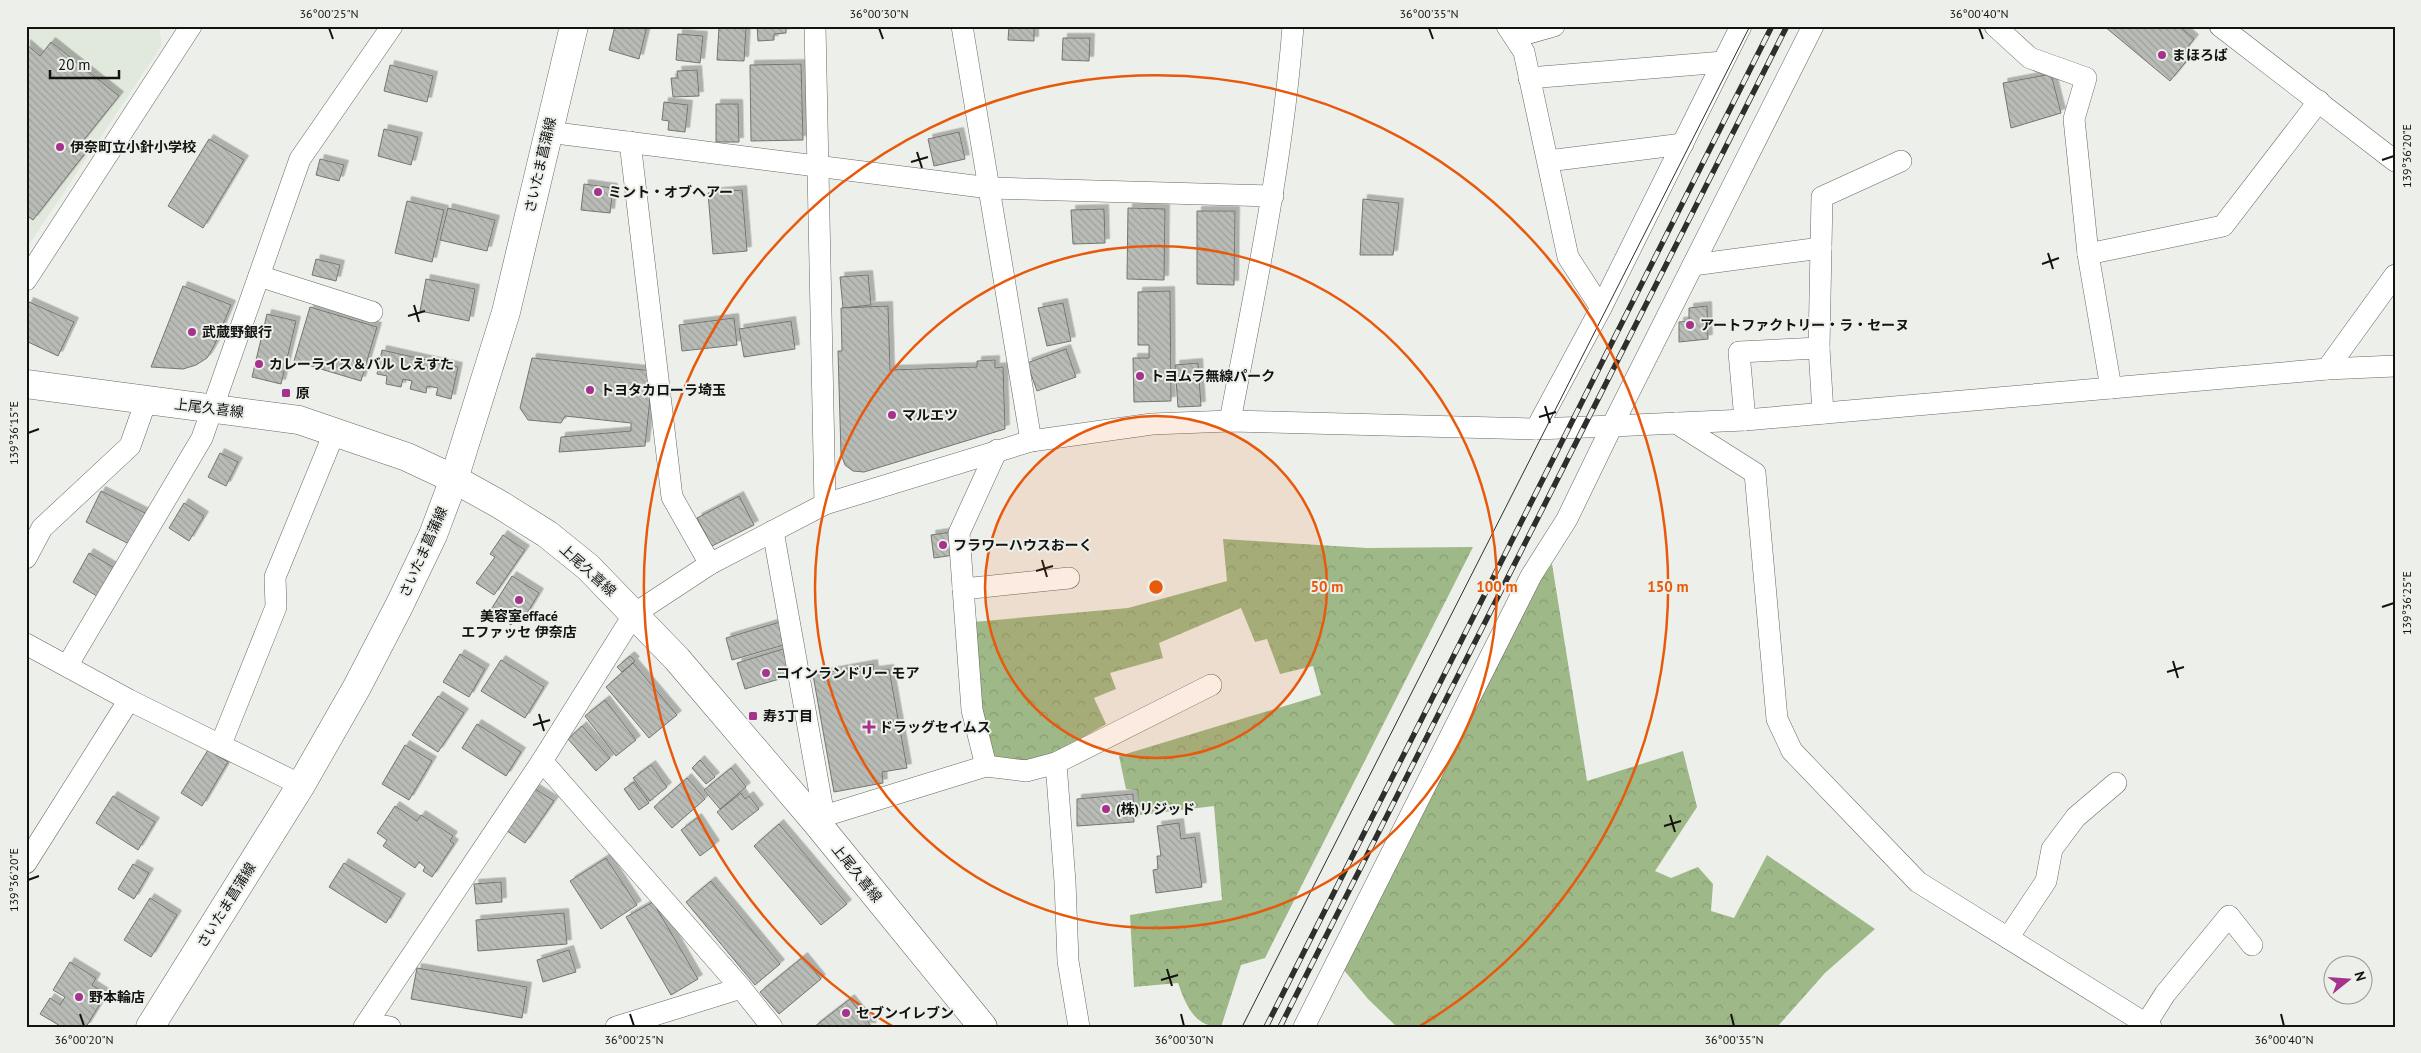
<svg xmlns="http://www.w3.org/2000/svg" width="2421" height="1053" viewBox="0 0 2421 1053" font-family="'PT Sans','Noto Sans JP',sans-serif">
<style>
.built{fill:#e1e9dc}
.forest{fill:url(#forest-crowns)}
.building{fill:url(#building-back-hatch);stroke:#737671;filter:url(#shadow)}
.lines{fill:none;stroke-linecap:round;stroke-linejoin:round}
.minor-casing{stroke:#666963;stroke-width:22}
.major-casing{stroke:#666963;stroke-width:29}
.minor{stroke:#fff;stroke-width:21}
.major{stroke:#fff;stroke-width:28}
.tram{stroke:#2e2f2d;stroke-width:1}
.rail-casing{stroke:#2e2f2d;stroke-width:5.5}
.rail{stroke:#edf0ea;stroke-width:4;stroke-dasharray:11;stroke-linecap:butt}
.ticks{fill:none;stroke:#131412;stroke-width:2}
.ring{fill:none;stroke:#e8590c;stroke-width:2.5}
.poi-dot{fill:#a5328c;stroke:#edf0ea;stroke-width:2}
.labels{text-anchor:middle;dominant-baseline:central;stroke-width:4;stroke-linejoin:round;paint-order:stroke}
.poi-label{font-size:14px;font-weight:bold;fill:#131412;stroke:#edf0ea;text-anchor:start}
.street-label{font-size:14px;fill:#131412;stroke:#edf0ea}
.centre{fill:#e8590c;stroke:#edf0ea;stroke-width:2.5}
.ring-label{font-size:15px;text-anchor:middle;font-weight:bold;fill:#e8590c;stroke:#edf0ea;stroke-width:4;stroke-linejoin:round;paint-order:stroke}
.neatline{fill:none;stroke:#131412;stroke-width:2}
.ticks-label{font-size:12px;text-anchor:middle;fill:#131412}
</style>
<defs>
<pattern id="forest-crowns" width="20" height="18" patternUnits="userSpaceOnUse" patternTransform="scale(1.25)"><rect width="20" height="18" fill="#9eb887"/><path d="M2 6a3 3 0 1 1 6 0M12 15a3 3 0 1 1 6 0" fill="none" stroke="#879d74"/></pattern>
<pattern id="building-back-hatch" width="6" height="6" patternUnits="userSpaceOnUse" patternTransform="scale(1.25)"><rect width="6" height="6" fill="#b8bbb6"/><path d="M-1 5l2 2M0 0l6 6M5-1l2 2" fill="none" stroke="#9da09b"/></pattern>
<filter id="shadow"><feDropShadow dx="4.5" dy="-4.5" stdDeviation="0" flood-color="#0004"/></filter>
</defs>
<rect width="100%" height="100%" fill="#edf0ea"/>
<path class="built" d="M26,26h133l3,19 -136,204z"/>
<g class="forest">
<path d="M1223,539l144,9 106,-1 -208,411 -24,7 -20,62c-27,0 -35,-22 -43,-44l-44,4 -4,-72 92,-15 -8,-94 -74,9 -3,-25 -11,-1 -7,-33 202,-61 -8,-29 -33,8 -13,-35 -12,3 -14,-34 -82,35 4,15 -53,15 6,16 -22,9 12,26 -63,37 -51,-2 -14,-52 -5,-85 155,-14 99,-27z"/>
<path d="M1552,564l35,217 96,-30 14,56 -42,64 16,7 27,-11 15,17 -2,27 23,7 33,-63 108,74 -50,44 -48,54h-380l-29,-28 -25,-30 191,-384z"/>
</g>
<g class="building">
<path d="M615,26h32l-8,33 -30,-9z"/>
<path d="M757,26h29v7l-12,1v6l-16,1z"/>
<path d="M1009,26h25v15l-26,-1z"/>
<path d="M2104,26h75l15,13 -11,14 6,5 -19,23z"/>
<path d="M719,27l27,1 -2,33 -27,-1z"/>
<path d="M678,34l25,2 -3,27 -24,-3z"/>
<path d="M1063,38h27l-1,23 -27,-1z"/>
<path d="M51,42l68,54 -40,50 7,6 -53,68 -7,-5v-171l14,12z"/>
<path d="M801,64l2,76 -52,1 -1,-76z"/>
<path d="M390,65l43,11 -6,26 -43,-11z"/>
<path d="M697,70l2,26 -26,1 -2,-19h7l-1,-7z"/>
<path d="M2051,74l10,39 -50,15 -8,-45z"/>
<path d="M664,102l24,3 -3,27 -17,-2 1,-9 -7,-1z"/>
<path d="M716,104h22l1,38h-23z"/>
<path d="M384,129l34,8 -7,28 -33,-9z"/>
<path d="M959,132l6,27 -31,7 -6,-27z"/>
<path d="M209,139l35,21 -41,68 -35,-22z"/>
<path d="M320,159l24,6 -5,16 -23,-6z"/>
<path d="M584,184l29,4 -3,25 -29,-3z"/>
<path d="M742,190l5,61 -34,3 -5,-61z"/>
<path d="M1363,199l36,4 -6,52h-33z"/>
<path d="M407,201l37,9 -12,52 -37,-9z"/>
<path d="M448,208l47,12 -8,31 -47,-11z"/>
<path d="M1128,208l37,1 -1,71 -37,-1z"/>
<path d="M1104,209l1,34 -32,1 -2,-34z"/>
<path d="M1197,211h38l-1,74 -37,-1z"/>
<path d="M316,259l24,6 -4,16 -24,-6z"/>
<path d="M868,275l3,30 -28,3 -3,-31z"/>
<path d="M426,279l49,10 -6,32 -49,-10z"/>
<path d="M183,286l48,19 -17,41 -7,12 -11,7 -13,4 -32,-2z"/>
<path d="M1170,291l1,110 -37,1 -1,-44h16v-13h-11v-53z"/>
<path d="M29,302l45,20 -16,34 -32,-15v-33z"/>
<path d="M1063,303l8,38 -24,5 -9,-38z"/>
<path d="M888,306l2,64 87,-3v-6l18,-1v8l8,-1 2,62 -141,43 -11,-1 -8,-6 -4,-11 -3,-103h4l-1,-43z"/>
<path d="M1707,306l1,33 -29,3v-20l10,-1v-13z"/>
<path d="M310,307l67,20 -16,54 -67,-20z"/>
<path d="M267,314l29,7 -15,63 -29,-7z"/>
<path d="M734,318l3,27 -55,6 -3,-26z"/>
<path d="M791,321l4,28 -51,8 -5,-28z"/>
<path d="M1066,349l10,28 -39,14 -10,-28z"/>
<path d="M382,350l76,17 -7,32 -15,-4 2,-7 -11,-2 -1,7 -16,-4 2,-8 -9,-2 -2,8 -15,-3 1,-8 -10,-2z"/>
<path d="M532,358l121,13 -8,75 -86,6 2,-15 70,-6v-8l-66,-7 -4,7 -33,-3 -8,-12z"/>
<path d="M1198,363l3,43 -23,1 -3,-42z"/>
<path d="M220,453l18,9 -12,24 -18,-9z"/>
<path d="M101,491l48,24 -16,31 -47,-24z"/>
<path d="M739,496l15,29 -42,21 -15,-28z"/>
<path d="M184,503l20,13 -15,25 -20,-13z"/>
<path d="M951,532l3,23 -20,3 -3,-23z"/>
<path d="M503,535l22,15 -31,45 -18,-12 19,-26 -5,-3z"/>
<path d="M89,553l29,17 -16,29 -29,-17z"/>
<path d="M512,576l27,17 -13,22 -6,-4 -9,14 -21,-14z"/>
<path d="M780,622l7,22 -55,16 -6,-22z"/>
<path d="M783,649l7,27 -45,13 -8,-26z"/>
<path d="M460,654l25,15 -16,28 -26,-15z"/>
<path d="M630,656l5,5 -13,11 -5,-5z"/>
<path d="M501,660l43,27 -19,31 -44,-27z"/>
<path d="M633,663l44,52 -28,23 -43,-51z"/>
<path d="M873,664l1,7 15,-2 18,99 -25,4 1,11 -49,9 -21,-117z"/>
<path d="M438,696l26,17 -26,39 -26,-17z"/>
<path d="M605,700l31,40 -20,16 -31,-40z"/>
<path d="M477,724l44,28 -15,24 -44,-28z"/>
<path d="M582,726l28,32 -14,13 -28,-32z"/>
<path d="M405,745l27,16 -23,39 -27,-16z"/>
<path d="M208,750l20,12 -26,44 -21,-13z"/>
<path d="M700,760l15,17 -9,7 -14,-16z"/>
<path d="M651,765l16,22 -17,14 -17,-23z"/>
<path d="M731,768l15,19 -26,22 -16,-19z"/>
<path d="M687,778l18,21 -33,29 -18,-21z"/>
<path d="M634,782l15,21 -10,7 -15,-21z"/>
<path d="M532,787l22,14 -29,42 -21,-14z"/>
<path d="M741,793l4,6 4,-3 10,13 -27,21 -15,-18z"/>
<path d="M1133,794l1,28 -57,4v-27z"/>
<path d="M113,796l42,26 -17,28 -42,-27z"/>
<path d="M395,806l22,15 4,-6 32,21 -3,5 4,3 -22,33 -9,-6 2,-4 -6,-5 -4,6 -32,-22 4,-6 -10,-7z"/>
<path d="M697,818l18,27 -15,11 -19,-26z"/>
<path d="M1179,823l2,16 14,-2 7,50 -46,6 -3,-23 5,-1 -1,-13h4l-4,-30z"/>
<path d="M779,824l68,80 -26,21 -67,-79z"/>
<path d="M606,858l31,47 -36,24 -31,-48z"/>
<path d="M344,863l57,35 -15,25 -57,-36z"/>
<path d="M133,864l16,9 -15,26 -16,-10z"/>
<path d="M711,881l69,83 -25,21 -69,-83z"/>
<path d="M501,882l1,20 -26,2 -2,-20z"/>
<path d="M150,898l27,17 -26,42 -27,-17z"/>
<path d="M653,902l45,77 -27,16 -45,-78z"/>
<path d="M564,913l3,31 -89,7 -2,-31z"/>
<path d="M569,950l7,22 -33,10 -6,-22z"/>
<path d="M803,957l18,22 -42,35 -19,-22z"/>
<path d="M70,962l26,16 -4,7 14,9 -20,33h-24l-22,-13 10,-16 10,7 5,-8 -12,-7z"/>
<path d="M417,968l110,19 -5,31 -111,-19z"/>
<path d="M850,999l22,28h-58z"/>
</g>
<g class="lines">
<g class="minor-casing">
<g id="minor">
<path d="M815,26l10,478"/>
<path d="M962,26l69,415"/>
<path d="M1507,26l17,26 44,205 33,51"/>
<path d="M1995,26l35,32 56,20 -12,41 14,135 23,134"/>
<path d="M2220,26l175,135"/>
<path d="M1515,37l39,-11"/>
<path d="M1529,78l194,-16"/>
<path d="M548,132l442,56 283,8"/>
<path d="M630,142l42,355 38,67"/>
<path d="M1548,161l135,-17"/>
<path d="M2088,254l135,-28 96,-125"/>
<path d="M1693,265l128,-17"/>
<path d="M259,276l113,36"/>
<path d="M26,280l165,-254"/>
<path d="M2327,369l68,-94"/>
<path d="M1823,413l-4,-65 3,-151 79,-36"/>
<path d="M1745,420l-6,-68 80,-4"/>
<path d="M1230,421c25,-131 53,-262 63,-395"/>
<path d="M1676,423l79,50 22,246 15,32 126,131 233,145"/>
<path d="M1536,429l65,-121 140,-282"/>
<path d="M773,531l51,285"/>
<path d="M26,558l16,-30 88,-82 16,-45"/>
<path d="M963,589l106,-11"/>
<path d="M26,644l103,56 172,85"/>
<path d="M67,666l135,-228 98,-279 92,-133"/>
<path d="M221,744l55,-137 -1,-30 60,-146"/>
<path d="M542,761l199,227 31,39"/>
<path d="M1056,763l155,-78"/>
<path d="M986,766l-14,-56 -13,-177 38,-83"/>
<path d="M816,822l8,-6 162,-50 40,5 30,-8 9,119 3,79 11,66"/>
<path d="M26,863l103,-163"/>
<path d="M2008,938l38,-57 6,-32 24,-32 40,-34"/>
<path d="M367,1023l23,4"/>
<path d="M2146,1024l19,-30 64,-78 23,29"/>
<path d="M364,1027l178,-266 92,-147 76,-50 115,-60 206,-63 121,-17 78,-3 306,8 76,-3 133,-6 582,-51 68,-3"/>
<path d="M616,1027l125,-39"/>
<path d="M1304,1027l227,-451 36,-57 45,-93 201,-400"/>
</g>
</g>
<g class="major-casing">
<g id="major">
<path d="M26,384l273,36 108,37 47,22 45,25 48,30 41,33 89,92 139,163 167,205"/>
<path d="M150,1027l151,-242 56,-98 42,-81 34,-71 21,-56 52,-167 68,-286"/>
</g>
</g>
<use href="#minor" class="minor"/>
<use href="#major" class="major"/>
<path class="tram" d="M1242,1027l508,-1001"/>
<g class="rail-casing">
<g id="rail">
<path d="M1266,1027l506,-1001"/>
<path d="M1280,1027l507,-1001"/>
</g>
</g>
<use href="#rail" class="rail"/>
</g>
<path class="ticks" d="M329,28l4,11M879,28l4,11M1429,28l4,11M1979,28l4,11M917,152l5,16M2382,160l12,-4M911,162l17,-5M2048,253l5,16M2042,264l17,-6M414,305l5,17M408,316l17,-5M1545,406l5,17M1539,417l17,-5M28,433l11,-4M1042,560l5,17M1036,571l17,-5M2382,607l12,-4M2173,661l5,17M2167,672l17,-5M539,714l5,17M533,725l17,-5M1670,815l5,17M1664,826l17,-5M28,880l11,-4M1167,969l5,17M1161,980l17,-5M80,1014l4,12M630,1014l4,12M1181,1014l3,12M1731,1014l3,12M2281,1014l3,12"/>
<circle cx="1156" cy="587" r="171" fill="#e8590c" fill-opacity=".12"/>
<g class="ring">
<circle cx="1156" cy="587" r="171"/>
<circle cx="1156" cy="587" r="341"/>
<path d="M892 1026A512 512 0 1 1 1420 1026"/>
</g>
<g class="poi-dot">
<circle cx="2162" cy="55" r="5"/>
<circle cx="60" cy="147" r="5"/>
<circle cx="598" cy="192" r="5"/>
<circle cx="1690" cy="325" r="5"/>
<circle cx="192" cy="332" r="5"/>
<circle cx="259" cy="364" r="5"/>
<circle cx="1140" cy="376" r="5"/>
<circle cx="590" cy="390" r="5"/>
<rect x="281" y="388" width="10" height="10" rx="2.5"/>
<circle cx="892" cy="415" r="5"/>
<circle cx="943" cy="545" r="5"/>
<circle cx="519" cy="600" r="5"/>
<circle cx="766" cy="673" r="5"/>
<rect x="748" y="711" width="10" height="10" rx="2.5"/>
<path d="M866.5 719.5h5v5h5v5h-5v5h-5v-5h-5v-5h5z"/>
<circle cx="1106" cy="809" r="5"/>
<circle cx="79" cy="997" r="5"/>
<circle cx="846" cy="1013" r="5"/>
</g>
<g class="labels">
<g class="poi-label">
<text x="2172" y="55">まほろば</text>
<text x="70" y="147">伊奈町立小針小学校</text>
<text x="608" y="192">ミント・オブヘアー</text>
<text x="1700" y="325">アートファクトリー・ラ・セーヌ</text>
<text x="202" y="332">武蔵野銀行</text>
<text x="269" y="364">カレーライス＆バル しえすた</text>
<text x="1150" y="376">トヨムラ無線パーク</text>
<text x="600" y="390">トヨタカローラ埼玉</text>
<text x="296" y="393">原</text>
<text x="902" y="415">マルエツ</text>
<text x="953" y="545">フラワーハウスおーく</text>
<text x="519" y="616" text-anchor="middle">美容室effacé<tspan x="519" dy="16">エファッセ 伊奈店</tspan></text>
<text x="776" y="673">コインランドリー モア</text>
<text x="763" y="716">寿3丁目</text>
<text x="879" y="727">ドラッグセイムス</text>
<text x="1116" y="809">(株)リジッド</text>
<text x="89" y="997">野本輪店</text>
<text x="856" y="1013">セブンイレブン</text>
</g>
<g class="street-label">
<text transform="translate(540 165) rotate(-77)">さいたま菖蒲線</text>
<text transform="translate(209 408) rotate(7)">上尾久喜線</text>
<text transform="translate(423 552) rotate(-66)">さいたま菖蒲線</text>
<text transform="translate(588 570) rotate(42)">上尾久喜線</text>
<text transform="translate(857 873) rotate(51)">上尾久喜線</text>
<text transform="translate(226 905) rotate(-58)">さいたま菖蒲線</text>
</g>
</g>
<circle cx="1156" cy="587" r="8" class="centre"/>
<g class="ring-label">
<text x="1327" y="592">50 m</text>
<text x="1497" y="592">100 m</text>
<text x="1668" y="592">150 m</text>
</g>
<rect width="2421" height="1053" fill="none" stroke="#edf0ea" stroke-width="55"/>
<g transform="translate(2348 980) rotate(73)"><circle r="24" fill="#edf0ea" stroke="#969894"/>
<path d="M0-4L9 19L0 12L-9 19Z" fill="#a5328c"/>
<text y="-8" font-size="14" font-weight="bold" text-anchor="middle" fill="#131412">N</text>
</g>
<path d="M50 70v8h69v-8" fill="none" stroke="#131412" stroke-width="2.5"/>
<text x="58" y="70" font-size="15" fill="#131412" stroke="#edf0ea" stroke-width="4" paint-order="stroke">20 m</text>
<rect x="28" y="28" width="2366" height="998" class="neatline"/>
<g class="ticks-label">
<text x="329" y="18">36°00'25"N</text>
<text x="879" y="18">36°00'30"N</text>
<text x="1429" y="18">36°00'35"N</text>
<text x="1979" y="18">36°00'40"N</text>
<text transform="translate(2407 156) rotate(-90)" y="4">139°36'20"E</text>
<text transform="translate(14 433) rotate(-90)" y="4">139°36'15"E</text>
<text transform="translate(2407 603) rotate(-90)" y="4">139°36'25"E</text>
<text transform="translate(14 880) rotate(-90)" y="4">139°36'20"E</text>
<text x="84" y="1044">36°00'20"N</text>
<text x="634" y="1044">36°00'25"N</text>
<text x="1184" y="1044">36°00'30"N</text>
<text x="1734" y="1044">36°00'35"N</text>
<text x="2284" y="1044">36°00'40"N</text>
</g>
</svg>
